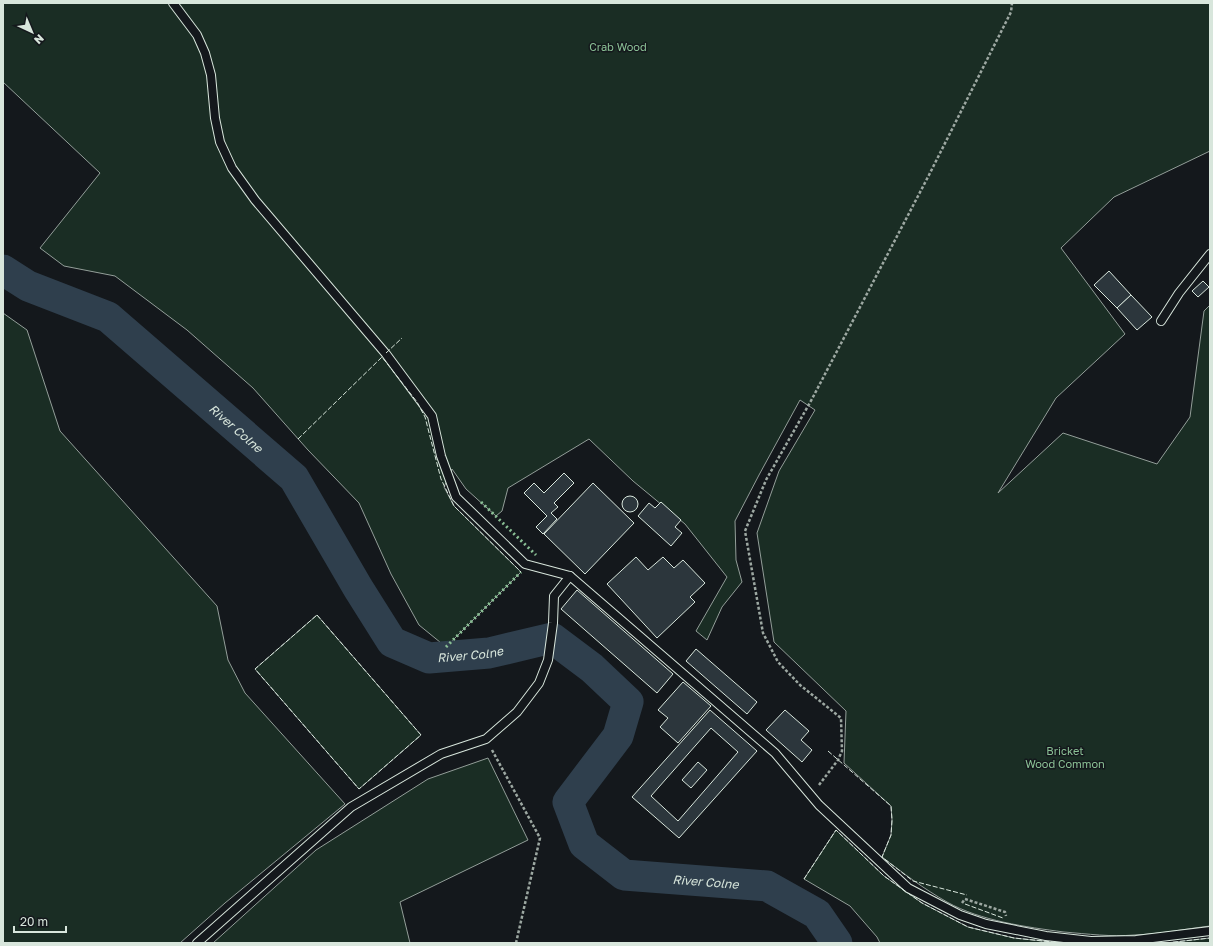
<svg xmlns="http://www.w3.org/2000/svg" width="1213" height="946" viewBox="0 0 1213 946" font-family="'Golos Text',sans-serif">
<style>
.green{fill:#1a2d24;stroke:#939e99}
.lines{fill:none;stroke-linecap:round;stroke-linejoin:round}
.river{stroke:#2f3f4d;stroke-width:31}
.building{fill:#2c363c;stroke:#d8e6dc;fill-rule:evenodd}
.lane-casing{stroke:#d8e6dc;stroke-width:10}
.path{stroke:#9da8a2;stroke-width:2.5;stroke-dasharray:3 2;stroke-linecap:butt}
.lane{stroke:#14181c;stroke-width:8}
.hedge{stroke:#8ac095;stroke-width:3;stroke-dasharray:2 3;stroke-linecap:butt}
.fence{stroke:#d8e6dc;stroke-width:1;stroke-dasharray:5 2;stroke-linecap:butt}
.labels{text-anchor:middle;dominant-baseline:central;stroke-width:3;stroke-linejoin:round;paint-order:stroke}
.park-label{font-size:11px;fill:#8ac095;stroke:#14181c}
.water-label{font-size:12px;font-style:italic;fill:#d8e6dc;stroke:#14181c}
</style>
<rect width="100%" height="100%" fill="#14181c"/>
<g class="green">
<path d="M3,3h1207v148l-96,46 -53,51 64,86 -69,64 -58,95 65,-60 94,31 33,-47 14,-106 6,-6v621c-25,3 -50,8 -76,9 -23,2 -46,-1 -70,-3 -38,-5 -83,-11 -117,-30 -23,-13 -44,-29 -65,-45l9,-22 1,-15 -1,-14 -47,-43 2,-52 -72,-69 -17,-109 22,-62 36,-61 -15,-10 -41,75 -24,46 1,39 6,22 -20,25 -15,33 -11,-9 31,-54 -42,-53 -52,-43 -44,-42 -81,49 -6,23 -6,5 -30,-27 -14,-20 -8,18 10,19 67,66 -75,75 -27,-22 -28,-51 -32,-71 -51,-53 -55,-62 -66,-58 -72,-54 -51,-10 -24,-18 60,-75 -97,-91z"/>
<path d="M3,313l24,17 33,101 157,175 11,54 17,33 100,111 -120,99 -45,40h-177z"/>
<path d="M317,615l104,120 -62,54 -104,-120z"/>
<path d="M488,758l40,82 -128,62 10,41h-197l103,-93 112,-71z"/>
<path d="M836,830l48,46 38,27 46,24 46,11 48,5h-182l-3,-6 -27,-31 -46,-27z"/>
<path d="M1210,938v5h-44z"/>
</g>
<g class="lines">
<path class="river" id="s1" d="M3,270l25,16 80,31 186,161 64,110 34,54 37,16 60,-5 63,-15 40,30 36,34 -10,34 -50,66 16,42 40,31 143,11 50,28 20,29"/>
</g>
<g class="building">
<path d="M1109,271l22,24 -14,13 -23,-23z"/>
<path d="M1203,281l6,6 -11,10 -6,-6z"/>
<path d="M1131,295l21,22 -15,13 -20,-22z"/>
<path d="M564,473l10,10 -20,20 4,4 -7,6 6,6 -14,15 -7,-7 11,-11 -23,-23 10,-10 10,10z"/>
<path d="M593,483l41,40 -49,51 -41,-40z"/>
<circle cx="630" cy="504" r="8"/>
<path d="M661,502l20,18 -6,7 7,6 -11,13 -33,-30 11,-13 6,5z"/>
<path d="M636,557l12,13 15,-13 11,11 9,-8 22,23 -15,14 5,5 -38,36 -50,-54z"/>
<path d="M577,590l96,84 -16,19 -96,-84z"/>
<path d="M696,649l61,53 -10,12 -61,-53z"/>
<path d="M683,682l28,24 -33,37 -18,-16 8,-9 -10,-8z"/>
<path d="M710,710l47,41 -78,87 -47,-41zM711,728l27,24 -60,69 -27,-25z"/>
<path d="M785,710l24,21 -8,9 11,10 -10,12 -36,-32z"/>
<path d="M698,762l9,8 -16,18 -9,-8z"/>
</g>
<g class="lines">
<g class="lane-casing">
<g id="lane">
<path d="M173,3l24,32 8,18 6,22 4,43 5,24 12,26 23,32 131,154 46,62 9,40 15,41 69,67 45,12 205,177 44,52 89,83 52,27 26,9 60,12 45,5 45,-1 74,-9"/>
<path d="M1161,321l18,-28 31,-39"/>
<path d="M197,943l154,-136 90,-53 45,-15 31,-27 22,-29 9,-23 5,-37 1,-27 16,-20"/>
</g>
</g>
<g class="path">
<path d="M492,750l48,88 -24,105"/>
<path d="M819,785l19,-25 4,-9 -1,-33 -41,-33 -22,-23 -15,-29 -18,-102 21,-51 46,-81 117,-224 82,-163 1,-9"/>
<path d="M962,903l3,-4 40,13 1,4"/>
</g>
<use href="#lane" class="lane"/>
<g class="hedge">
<path d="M481,502l55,53"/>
<path d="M446,647l75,-75"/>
</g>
<g class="fence">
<path d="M386,353l16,-15"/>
<path d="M298,439l84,-82 35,45 8,15 16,62 13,27 67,66"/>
<path d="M317,615l104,120 -62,54 -104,-120z"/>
<path d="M828,751l63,55 1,14 -1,15 -9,22 31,24 54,14"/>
<path d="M804,879l32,-49 48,46 38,27 46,24 46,11 48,5"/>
<path d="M965,904l38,14"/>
<path d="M1166,943l44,-5"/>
</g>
</g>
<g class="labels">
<g class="park-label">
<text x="618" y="46">Crab Wood</text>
<text x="1065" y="750">Bricket<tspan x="1065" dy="13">Wood Common</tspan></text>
</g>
<g class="water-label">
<text stroke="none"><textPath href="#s1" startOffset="285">River Colne</textPath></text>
<text stroke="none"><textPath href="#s1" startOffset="634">River Colne</textPath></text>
<text stroke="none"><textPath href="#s1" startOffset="1113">River Colne</textPath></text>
</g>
</g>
<rect width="1213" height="946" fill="none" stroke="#d8e6dc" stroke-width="8"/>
<g transform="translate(32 32) rotate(136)" stroke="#14181c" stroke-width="3" paint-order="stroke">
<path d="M0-3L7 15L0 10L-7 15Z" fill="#d8e6dc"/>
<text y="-6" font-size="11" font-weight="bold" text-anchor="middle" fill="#d8e6dc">N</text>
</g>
<path d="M14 926v6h52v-6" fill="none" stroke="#d8e6dc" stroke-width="2"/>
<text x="20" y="926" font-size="12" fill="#d8e6dc" stroke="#14181c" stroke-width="3" paint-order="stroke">20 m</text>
</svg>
